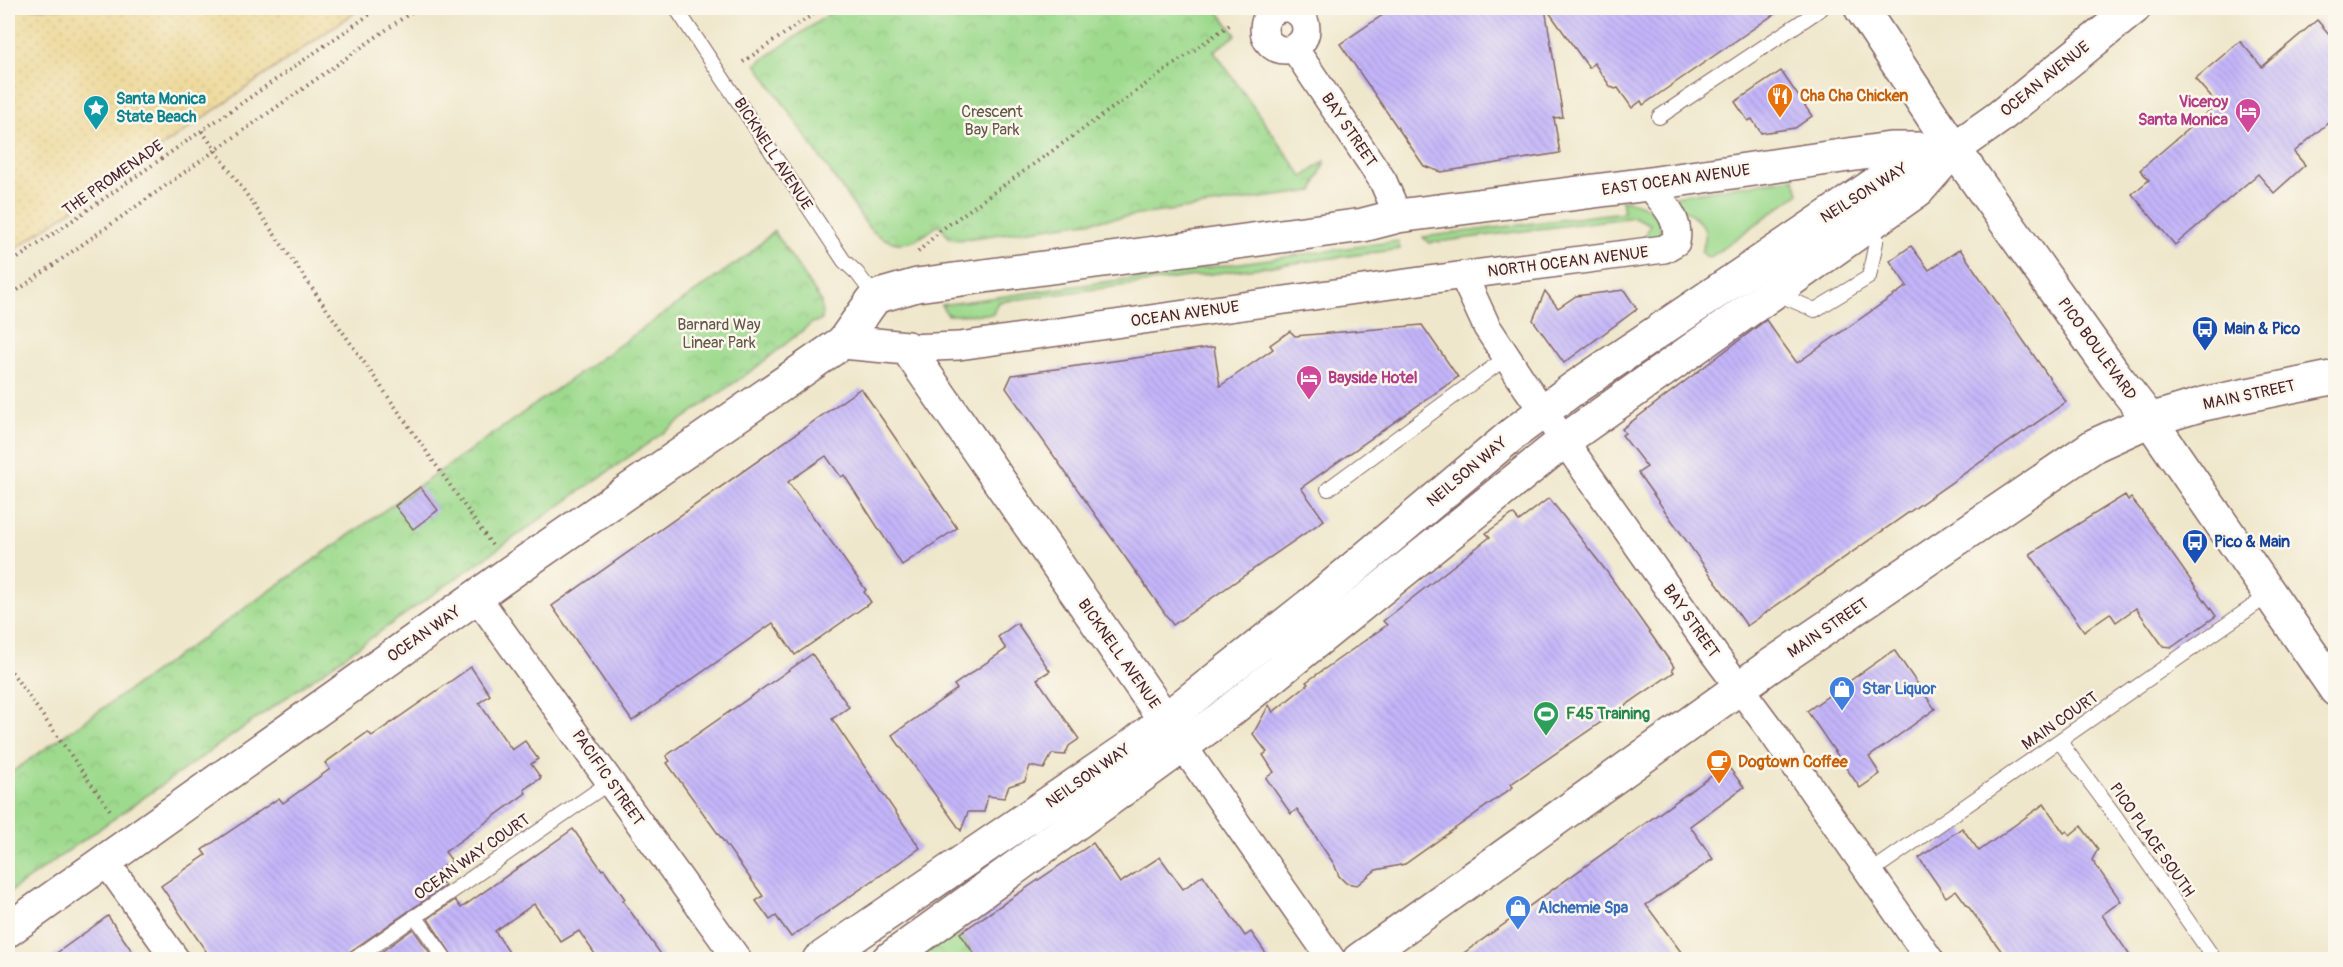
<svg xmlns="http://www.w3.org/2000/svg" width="2343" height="967" viewBox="0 0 2343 967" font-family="Pangolin,sans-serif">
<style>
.grass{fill:#9eda8e;stroke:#747c5c;stroke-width:1.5}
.sand{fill:url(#sand-dots);stroke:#9c7c64;stroke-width:1.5}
.park{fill:url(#park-crowns);stroke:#747c5c;stroke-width:1.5}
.building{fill:url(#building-back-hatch)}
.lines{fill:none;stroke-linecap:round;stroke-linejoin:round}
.lane-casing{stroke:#846563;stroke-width:16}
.street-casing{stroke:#846563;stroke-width:30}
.secondary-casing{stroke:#846563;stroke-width:36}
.path{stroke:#846563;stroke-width:4;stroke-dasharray:1.5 4.5;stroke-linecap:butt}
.lane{stroke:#fff;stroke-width:14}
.street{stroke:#fff;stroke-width:27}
.secondary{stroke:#fff;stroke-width:33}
.labels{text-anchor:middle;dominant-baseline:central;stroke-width:5;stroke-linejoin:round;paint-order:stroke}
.street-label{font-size:16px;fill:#4a1f2b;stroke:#fbf7ec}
.food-label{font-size:16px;font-weight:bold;fill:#c56008;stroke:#fbf7ec;text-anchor:start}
.culture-label{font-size:16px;font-weight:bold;fill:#0d838f;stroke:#fbf7ec;text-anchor:start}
.hotel-label{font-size:16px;font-weight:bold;fill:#b23c85;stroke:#fbf7ec;text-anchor:end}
.park-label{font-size:16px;fill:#635749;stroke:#fbf7ec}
.transit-label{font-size:16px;font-weight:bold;fill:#164399;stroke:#fbf7ec;text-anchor:start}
.shop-label{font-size:16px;font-weight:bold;fill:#366cbe;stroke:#fbf7ec;text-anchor:start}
.leisure-label{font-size:16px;font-weight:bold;fill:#27864d;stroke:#fbf7ec;text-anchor:start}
</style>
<defs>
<pattern id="sand-dots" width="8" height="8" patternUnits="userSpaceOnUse" patternTransform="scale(1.5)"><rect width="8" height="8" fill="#eeda9e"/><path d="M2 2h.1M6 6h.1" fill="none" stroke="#cebb88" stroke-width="1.8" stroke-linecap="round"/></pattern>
<pattern id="park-crowns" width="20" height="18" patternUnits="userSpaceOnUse" patternTransform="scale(1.5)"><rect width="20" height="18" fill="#9eda8e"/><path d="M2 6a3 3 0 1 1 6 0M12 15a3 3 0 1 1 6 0" fill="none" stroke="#8abb7b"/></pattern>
<pattern id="building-back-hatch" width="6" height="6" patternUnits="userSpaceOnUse" patternTransform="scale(1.5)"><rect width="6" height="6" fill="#c3b5f9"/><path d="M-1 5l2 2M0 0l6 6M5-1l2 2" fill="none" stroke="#a99bd6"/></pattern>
</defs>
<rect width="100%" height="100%" fill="#fbf7ec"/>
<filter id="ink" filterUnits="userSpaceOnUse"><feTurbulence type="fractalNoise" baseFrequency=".0167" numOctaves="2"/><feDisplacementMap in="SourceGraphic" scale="12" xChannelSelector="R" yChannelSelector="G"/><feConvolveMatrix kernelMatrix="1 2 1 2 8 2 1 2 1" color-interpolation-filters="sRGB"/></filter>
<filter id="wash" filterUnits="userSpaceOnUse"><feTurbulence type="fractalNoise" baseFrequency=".008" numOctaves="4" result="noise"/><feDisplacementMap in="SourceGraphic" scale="24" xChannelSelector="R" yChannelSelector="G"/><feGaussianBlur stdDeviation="1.35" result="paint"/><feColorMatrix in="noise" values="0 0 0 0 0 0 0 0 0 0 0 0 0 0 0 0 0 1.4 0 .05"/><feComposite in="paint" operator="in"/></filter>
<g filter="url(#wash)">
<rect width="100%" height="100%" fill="#efe7cb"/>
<g class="grass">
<path d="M1794,178l5,15 -90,65 -8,-6c16,-35 -17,-32 -27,-56z"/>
<path d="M1622,200c18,2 44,12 38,35l-5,4h-11l6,-15 -16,-7 -205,26 -6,-6 201,-25z"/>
<path d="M1398,241l2,8 -402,53 -5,12 -45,1 -7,-10z"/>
</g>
<path class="sand" d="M8,8h353l-353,246z"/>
<g class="park">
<path d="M838,8h378l20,27 -22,16 89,126 22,-16 -12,30 -356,49 -8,-2 -10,-14c-25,21 -44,28 -70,4l-113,-164z"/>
<path d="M774,231l47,70 1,19 -10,3 -58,46 -746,524v-118l741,-521z"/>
<path d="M958,933l19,26 -63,1 32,-23z"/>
</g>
<g id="blocks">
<g class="building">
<path d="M1393,8h152l18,109 -9,1 6,35 -119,19 -17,-6 -84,-122z"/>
<path d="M1546,8h237l-140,97 -2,-4 -9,7 -14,-20 -3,1 -5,-3 -16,-23 -5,5z"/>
<path d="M2317,20l19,22v74l-42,36 11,13 -31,28 -16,-19 -83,71 -43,-51 17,-14 -9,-10 77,-66 -22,-25 45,-38 22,26z"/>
<path d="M1781,71l31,45 -17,12 -34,5 -9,-14 -4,2 -13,-19z"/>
<path d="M1911,246l18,24 31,-21 106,153 -319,224 -109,-153 9,-6 -25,-32 3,-2 -3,-4 144,-109 31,43 110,-77 -17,-25z"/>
<path d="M1624,290l13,19 -73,54 -31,-43 12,-29 13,17 18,-12z"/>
<path d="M1422,325l36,52 -157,111 23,32 -151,105 -167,-237 6,-13 202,-28 6,39 53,-37 -3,-4 20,-14 5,5z"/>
<path d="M861,388l96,140 -55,37 -58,-90 -3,2 -15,-21 -38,26 78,108 -2,2 7,10 -76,53 -22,-32 -141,98 -80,-115z"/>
<path d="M420,487l18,23 -25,19 -18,-23z"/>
<path d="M2125,495l3,5 3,-2 15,19 70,99 -44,31 -9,-1 -27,-38 -20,14 -6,-9 -26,18 -54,-77z"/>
<path d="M1549,498l58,74 67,95 -2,2 2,3 -163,112 2,3 -108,77 -29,6 -19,15 -11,-2 -7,-7 -5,-12 -37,-55 -6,5 -25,-36 8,-6 -11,-17 4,-3 -14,-18 16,-29 4,7 35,-28 -2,-2 81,-57 -4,-4 107,-84 -4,-4 27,-19 6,7z"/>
<path d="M1017,623l33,48 -13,8 42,60 -10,7 -4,9 -13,-1 -8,15 -14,-3 -5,15 -16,5 -5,12 -16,-2 -4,16h-16l-7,19 -69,-96 65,-46 -3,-4 52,-36 -8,-12z"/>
<path d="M1894,650l41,59 -66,48 11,17 -20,14 -53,-77z"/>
<path d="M812,654l37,53 -17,12 88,129 -129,89 -15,-21 -6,4 -14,-19 7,-5 -96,-133 3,-2 -4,-5z"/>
<path d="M471,667l19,28 -11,8 33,47 13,-9 13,18 -7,5 10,14 -17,11 2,4 -81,59 7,9 -17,12 10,13 -97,67 -4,7h-132l-51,-74 45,-31 -4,-5 77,-52 4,5 47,-34 -5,-6 43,-31 4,4z"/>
<path d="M1727,765l17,22 -54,39 23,33 -67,46 41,55h-233z"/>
<path d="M2044,804l20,29 3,-2 3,4 11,-9 17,23 -6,11 29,41 -19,14 31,45h-125l-52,-70 -10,7 -27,-39 43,-30 17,23z"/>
<path d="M573,829l29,41 2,-1 21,30 -2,2 42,59h-66l-20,-29 -18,11 -27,-38 -39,27 19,29h-59l-27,-41 27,-19 6,8z"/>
<path d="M1093,843l27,40 40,-26 23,32 20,-14 42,61 6,-4 20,28h-293l-18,-27z"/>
<path d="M108,916l30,44h-91z"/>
<path d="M413,929l22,31h-65z"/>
</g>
</g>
</g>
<g filter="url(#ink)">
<use href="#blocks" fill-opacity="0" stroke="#846563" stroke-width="1.5"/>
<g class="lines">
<g class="lane-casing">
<g id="lane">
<path d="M676,8l168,253 13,12 18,24"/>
<path d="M1659,117l163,-109"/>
<path d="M1775,293l40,17 54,-33 7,-35v-18"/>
<path d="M1328,489l179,-132"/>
<path d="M2060,742l56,75 99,143"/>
<path d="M1869,873l400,-278"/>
<path d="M415,916l31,44"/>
<path d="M353,960l257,-178"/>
</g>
</g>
<g class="street-casing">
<g id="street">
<circle cx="1285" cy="29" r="21"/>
<path d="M1294,48l89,133 15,35"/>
<path d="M1463,275l24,52 40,61 188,267 55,74 160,231"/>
<path d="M907,348l52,-2 461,-65 244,-32 12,-7c5,-24 -14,-39 -27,-58"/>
<path d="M477,597l261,363"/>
<path d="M1176,736l156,224"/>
<path d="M104,859l72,101"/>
</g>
</g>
<g class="secondary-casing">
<g id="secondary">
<path d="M1861,8l93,141 160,225 36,46 186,270"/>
<path d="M843,342l64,6 269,388"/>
<path d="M8,930l503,-358 332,-230 32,-45 42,-12 446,-60 35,-9 251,-32 241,-35h64"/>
<path d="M819,960l309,-211 182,-144 204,-172 59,-44 329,-223 33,-11"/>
<path d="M888,960l333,-242 344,-278 353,-250 36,-41 44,-31 136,-110"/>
<path d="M1359,960l408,-292 328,-223 55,-25 53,-16 133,-27"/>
</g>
</g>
<g class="path">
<path d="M743,62l79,-54"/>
<path d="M202,131l292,417"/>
<path d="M918,252l23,-22 291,-207"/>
<path d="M8,265l371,-257"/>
<path d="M8,297l409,-289"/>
<path d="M8,667l104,146"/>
</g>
<use href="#lane" class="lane"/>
<use href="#street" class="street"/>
<use href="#secondary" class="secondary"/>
</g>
</g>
<defs>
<g id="restaurant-pin" transform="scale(1.35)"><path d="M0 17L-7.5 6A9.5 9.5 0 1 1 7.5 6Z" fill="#e8710a" stroke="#fbf7ec"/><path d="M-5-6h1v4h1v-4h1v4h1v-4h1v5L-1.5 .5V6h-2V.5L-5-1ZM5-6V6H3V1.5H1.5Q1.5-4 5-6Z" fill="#fff"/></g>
<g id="sight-pin" transform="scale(1.35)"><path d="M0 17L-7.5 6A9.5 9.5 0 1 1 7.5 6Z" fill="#0f9aa8" stroke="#fbf7ec"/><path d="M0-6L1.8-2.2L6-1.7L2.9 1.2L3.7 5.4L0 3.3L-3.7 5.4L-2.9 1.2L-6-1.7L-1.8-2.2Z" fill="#fff"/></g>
<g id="hotel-pin" transform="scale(1.35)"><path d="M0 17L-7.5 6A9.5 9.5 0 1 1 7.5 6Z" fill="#d1479c" stroke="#fbf7ec"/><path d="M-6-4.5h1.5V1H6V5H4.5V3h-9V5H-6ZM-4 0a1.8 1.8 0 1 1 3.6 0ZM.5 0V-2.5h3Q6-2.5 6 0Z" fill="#fff"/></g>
<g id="bus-pin" transform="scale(1.35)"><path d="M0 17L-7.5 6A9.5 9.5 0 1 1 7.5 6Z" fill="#1a4fb4" stroke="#fbf7ec"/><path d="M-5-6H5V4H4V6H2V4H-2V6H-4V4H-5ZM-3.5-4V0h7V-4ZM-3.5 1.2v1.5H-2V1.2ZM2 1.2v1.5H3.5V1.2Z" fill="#fff"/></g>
<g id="shop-pin" transform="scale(1.35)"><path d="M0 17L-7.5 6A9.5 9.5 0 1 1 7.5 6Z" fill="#3f7fe0" stroke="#fbf7ec"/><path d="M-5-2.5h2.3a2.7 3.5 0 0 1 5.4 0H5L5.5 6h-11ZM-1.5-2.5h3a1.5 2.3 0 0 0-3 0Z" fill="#fff"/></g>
<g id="stadium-pin" transform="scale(1.35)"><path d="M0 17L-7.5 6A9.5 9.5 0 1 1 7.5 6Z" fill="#2e9e5b" stroke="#fbf7ec"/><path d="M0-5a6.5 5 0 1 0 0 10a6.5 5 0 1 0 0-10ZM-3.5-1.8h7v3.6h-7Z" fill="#fff"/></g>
<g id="cafe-pin" transform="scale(1.35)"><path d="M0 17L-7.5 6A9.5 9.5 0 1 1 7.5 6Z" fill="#e8710a" stroke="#fbf7ec"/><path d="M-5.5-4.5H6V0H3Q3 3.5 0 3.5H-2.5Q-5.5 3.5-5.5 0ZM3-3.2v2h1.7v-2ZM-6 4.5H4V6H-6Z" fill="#fff"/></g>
</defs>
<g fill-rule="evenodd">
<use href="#restaurant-pin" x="1780" y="96"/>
<use href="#sight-pin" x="96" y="108"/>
<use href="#hotel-pin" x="2248" y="111"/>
<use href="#bus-pin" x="2205" y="329"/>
<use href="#hotel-pin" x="1309" y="378"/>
<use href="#bus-pin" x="2195" y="542"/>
<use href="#shop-pin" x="1842" y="689"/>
<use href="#stadium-pin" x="1546" y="714"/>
<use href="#cafe-pin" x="1719" y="762"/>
<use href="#shop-pin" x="1518" y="908"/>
</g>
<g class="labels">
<g class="street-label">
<text transform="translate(2045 79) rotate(-39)">OCEAN AVENUE</text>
<text transform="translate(1349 130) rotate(56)">BAY STREET</text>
<text transform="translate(773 154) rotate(57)">BICKNELL AVENUE</text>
<text transform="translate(113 178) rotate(-35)">THE PROMENADE</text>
<text transform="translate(1676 180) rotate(-8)">EAST OCEAN AVENUE</text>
<text transform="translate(1864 193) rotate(-32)">NEILSON WAY</text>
<text transform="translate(1568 262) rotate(-7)">NORTH OCEAN AVENUE</text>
<text transform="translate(1185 314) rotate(-8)">OCEAN AVENUE</text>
<text transform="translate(2097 349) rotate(54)">PICO BOULEVARD</text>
<text transform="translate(2249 395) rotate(-12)">MAIN STREET</text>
<text transform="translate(1467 472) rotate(-40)">NEILSON WAY</text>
<text transform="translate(1691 621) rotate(55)">BAY STREET</text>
<text transform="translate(1828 628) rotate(-34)">MAIN STREET</text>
<text transform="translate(424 634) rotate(-35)">OCEAN WAY</text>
<text transform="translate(1119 654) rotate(55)">BICKNELL AVENUE</text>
<text transform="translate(2060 721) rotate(-35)">MAIN COURT</text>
<text transform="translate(1088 776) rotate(-35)">NEILSON WAY</text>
<text transform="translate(608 778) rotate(55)">PACIFIC STREET</text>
<text transform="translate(2152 840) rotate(55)">PICO PLACE SOUTH</text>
<text transform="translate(472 857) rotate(-35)">OCEAN WAY COURT</text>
</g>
<g class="food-label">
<text x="1800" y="96">Cha Cha Chicken</text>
<text x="1738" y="762">Dogtown Coffee</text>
</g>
<g class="culture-label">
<text x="116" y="99">Santa Monica<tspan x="116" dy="18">State Beach</tspan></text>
</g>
<g class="hotel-label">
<text x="2228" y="102">Viceroy<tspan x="2228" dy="18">Santa Monica</tspan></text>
<text x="1328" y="378" text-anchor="start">Bayside Hotel</text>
</g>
<g class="park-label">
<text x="992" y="112">Crescent<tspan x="992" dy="18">Bay Park</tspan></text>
<text x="719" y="325">Barnard Way<tspan x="719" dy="18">Linear Park</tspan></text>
</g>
<g class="transit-label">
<text x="2224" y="329">Main &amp; Pico</text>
<text x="2214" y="542">Pico &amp; Main</text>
</g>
<g class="shop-label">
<text x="1862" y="689">Star Liquor</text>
<text x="1538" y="908">Alchemie Spa</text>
</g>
<g class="leisure-label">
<text x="1566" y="714">F45 Training</text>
</g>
</g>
<rect width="2343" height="967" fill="none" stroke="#fbf7ec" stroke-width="30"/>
</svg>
